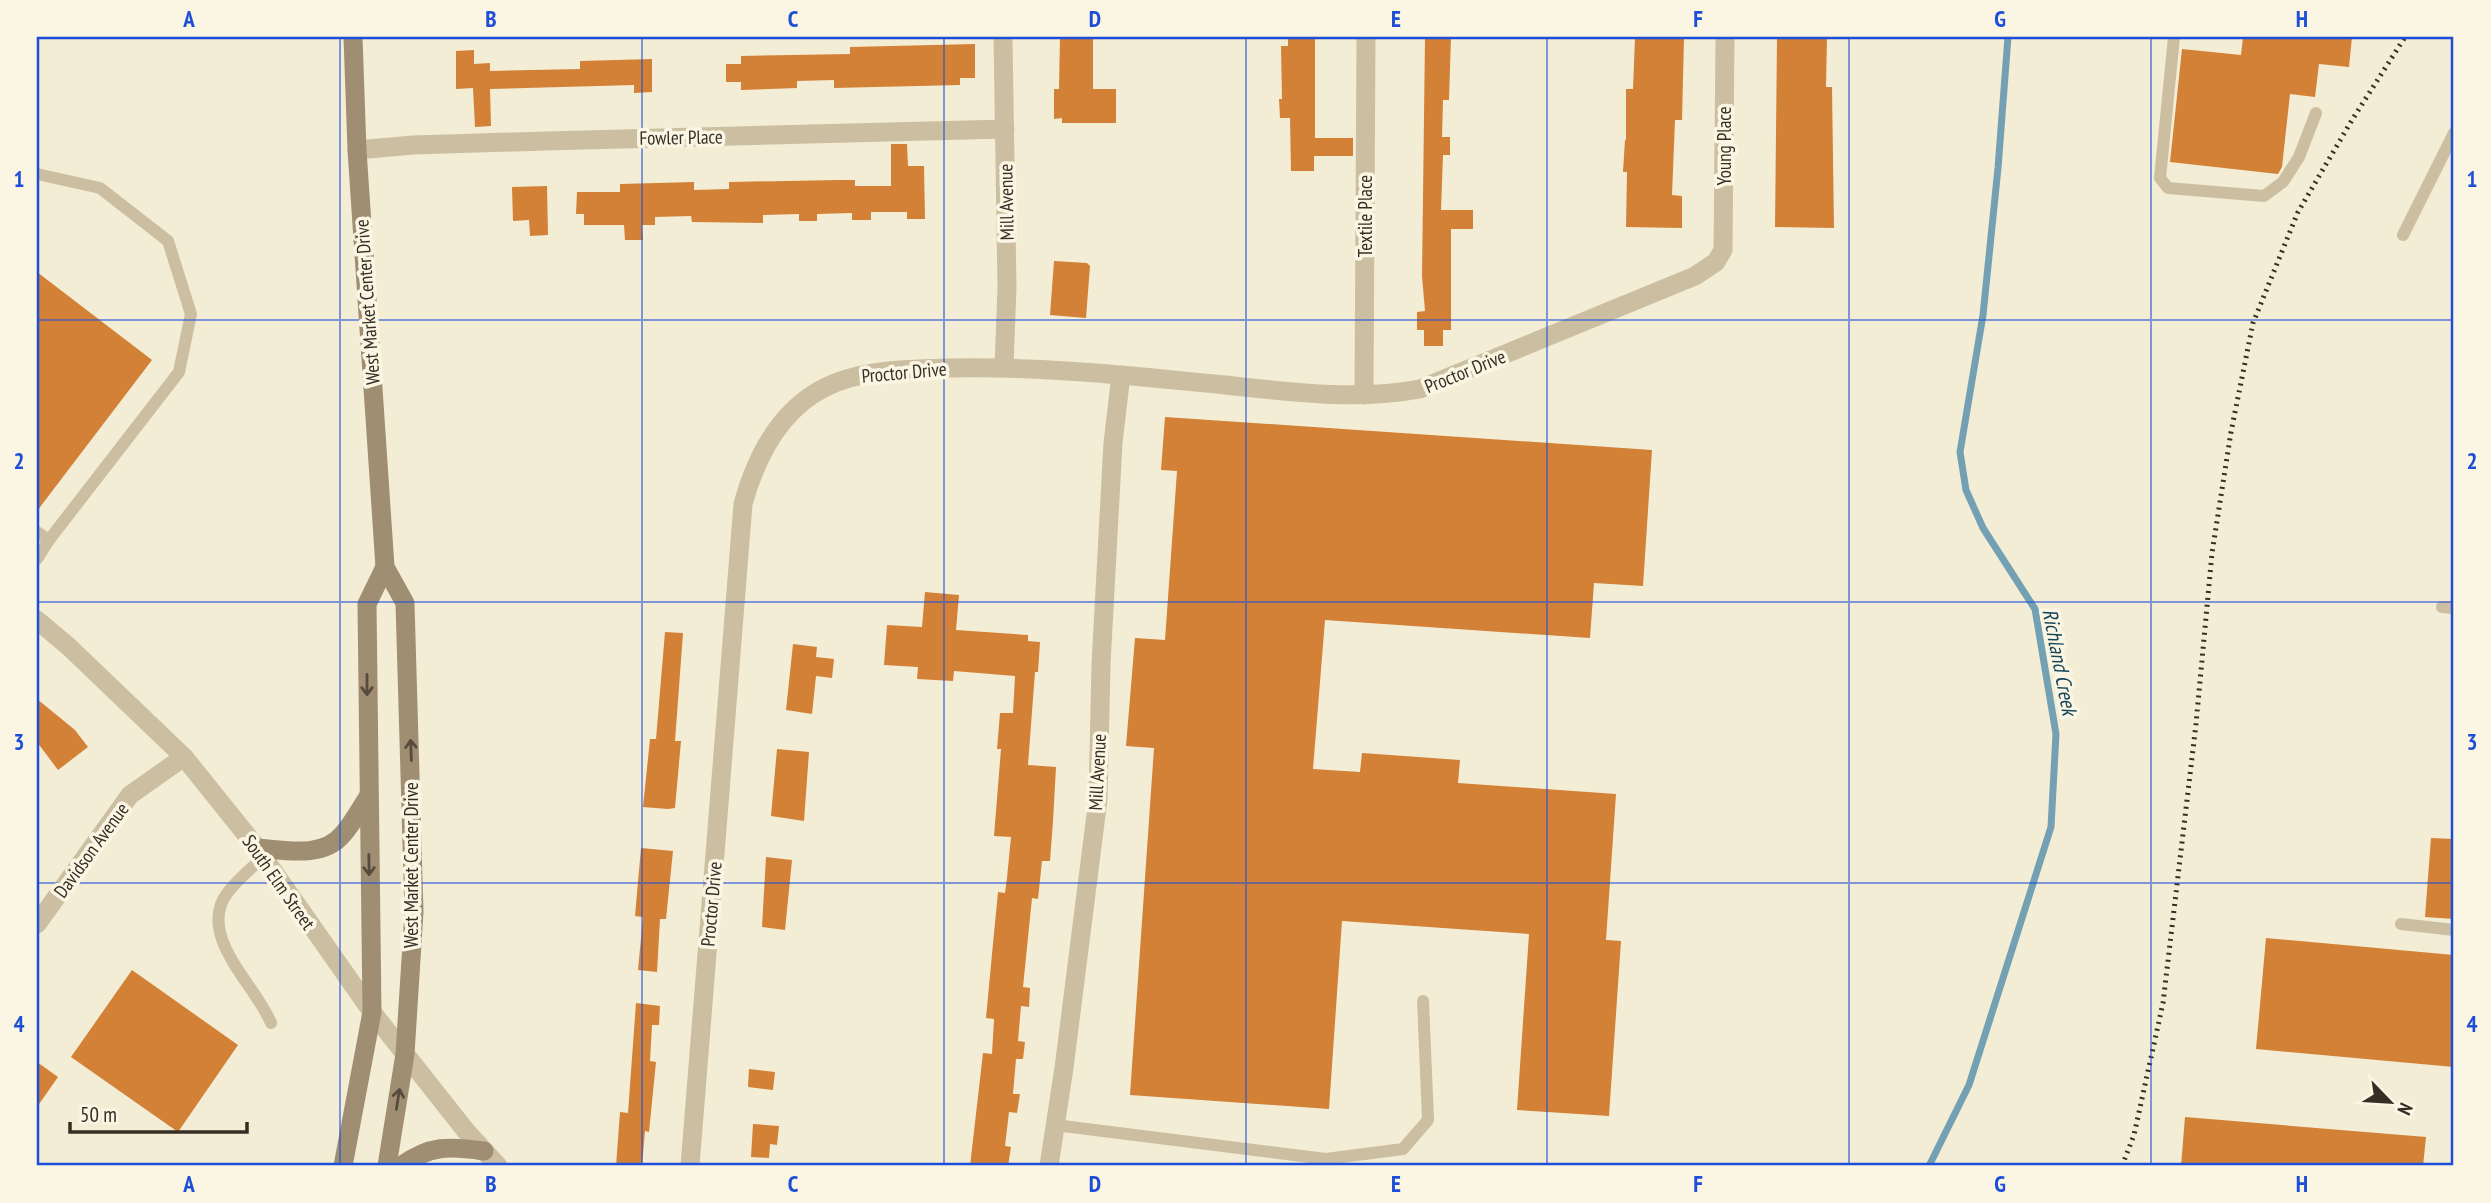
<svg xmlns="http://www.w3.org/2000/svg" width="2491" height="1203" viewBox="0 0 2491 1203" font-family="'PT Sans Narrow',sans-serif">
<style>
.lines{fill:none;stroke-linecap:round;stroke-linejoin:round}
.stream{stroke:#73a1b3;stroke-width:7}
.building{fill:#d28136}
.service{stroke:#ccbfa1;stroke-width:12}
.minor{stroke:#ccbfa1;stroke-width:19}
.tertiary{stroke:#ccbfa1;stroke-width:19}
.secondary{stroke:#a08e73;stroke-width:19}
.rail{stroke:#362e25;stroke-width:5;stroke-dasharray:2 5;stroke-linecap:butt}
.oneway{stroke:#564b3c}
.grid{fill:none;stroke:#1d4ed8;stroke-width:2;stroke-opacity:0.55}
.labels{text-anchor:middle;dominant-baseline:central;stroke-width:7;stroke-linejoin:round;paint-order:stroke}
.street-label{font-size:19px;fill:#362e25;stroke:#fbf6e3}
.water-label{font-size:21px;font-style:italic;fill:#17465b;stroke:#fbf6e3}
.neatline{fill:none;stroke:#1d4ed8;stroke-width:2.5}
.grid-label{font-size:23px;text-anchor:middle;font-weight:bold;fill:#1d4ed8}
</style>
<rect width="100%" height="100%" fill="#f3edd6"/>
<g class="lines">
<path class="stream" d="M1929,1166l40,-81 82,-258 5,-93 -21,-125 -52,-81 -17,-38 -6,-38 23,-137 15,-147 10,-131"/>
</g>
<g class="building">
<path d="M1060,37h33v52h23v34h-54v-5l-8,1v-30h5z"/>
<path d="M1288,37h27v101h38v18h-39v15h-23l-1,-53h-10l-1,-19h3l-1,-53h7z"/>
<path d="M1425,37h26l-2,63h-6l-1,37h8v18h-7l-2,55h32v19h-22v101h-8v16h-19v-16h-7v-18l8,-1 -3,-35z"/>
<path d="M1635,37l49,1 -2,82h-7l-3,75 10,1v32l-56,-1 1,-55h-4l2,-32h1v-51h7z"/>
<path d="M1783,37h44l-1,50h6l2,141 -59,-1 2,-189z"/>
<path d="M2243,37h109l-3,30 -30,-3 -4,33 -25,-3 -8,73 -4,7 -108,-12 12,-113 59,6z"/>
<path d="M975,44v34h-15v7l-126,3v-8l-37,1v7l-56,2v-8h-15v-18h15v-8l109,-2v-7z"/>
<path d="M474,50v14l16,-1v8l90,-2v-8l72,-2v33l-18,1v-8l-144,4 1,37 -16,1 -2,-39 -17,1v-38z"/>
<path d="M891,144h16l1,22h16l1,53h-18v-7h-36v8h-19v-7l-35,1v7h-18v-7l-36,1v8l-71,-1 -1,-6 -36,1v8h-13l1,15h-18l-1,-15h-40v-11h-8l1,-22h43v-8l74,-2v8l35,-1v-7l108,-2h18v6h36z"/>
<path d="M547,186l1,49 -18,1 -1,-16 -16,1 -1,-34z"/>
<path d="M1054,261l33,2 3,3 -4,52 -36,-3z"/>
<path d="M37,272l115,88 -115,151z"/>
<path d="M1165,417l487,33 -9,136 -49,-3 -4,55 -265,-18 -12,149 47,3 2,-19 98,7 -2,23 158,11 -10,146 15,1 -12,175 -92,-6 12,-176 -187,-13 -13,188 -199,-14 24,-347 -28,-2 9,-108 30,2 12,-169 -16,-1z"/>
<path d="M925,592l34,3 -3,35 72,5v6l12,1 -2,30h-3l-7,93 28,2 -3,54 -3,40h-8l-4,38 -6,-1 -9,89 7,1 -1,19 -8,-1 -3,35 7,1 -2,17h-7l-3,35h7l-3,19 -8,-1 -4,34 6,1 -3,19h-38l13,-113 9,1 2,-35 -8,-1 6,-64 6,-62 7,1 2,-15 4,-41 -17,-1 7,-87h-4l3,-36h13l2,-37 -61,-5 -1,10 -36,-2 1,-12 -34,-2 3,-40 35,2z"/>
<path d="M665,632l18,1 -8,108h6l-6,67 -7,1 -25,-2 7,-68h6z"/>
<path d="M793,644l24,3 -1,10 18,2 -2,19 -16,-2 -4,38 -26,-4z"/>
<path d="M37,699l38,31 13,17 -30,23 -21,-28z"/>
<path d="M777,749l32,3 -5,69 -33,-5z"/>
<path d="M2431,838l23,1v80l-29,-2z"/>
<path d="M641,848l32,3 -7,68h-6l-3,53 -19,-2 5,-53 -8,-1z"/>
<path d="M766,857l26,3 -7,70 -23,-3z"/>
<path d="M2266,938l188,17v112l-198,-18z"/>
<path d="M132,970l106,75 -60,87 -107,-75z"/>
<path d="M636,1003l24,3 -1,19h-7l-2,36 6,1 -7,70 -4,-1 -3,35h-26l4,-54 8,1z"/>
<path d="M37,1062l21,15 -21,30z"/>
<path d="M749,1069l26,3 -2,18 -25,-3z"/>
<path d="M2185,1117l241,20 -3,29h-242z"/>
<path d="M753,1124l26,2 -2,19 -7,-1 -1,14 -18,-1z"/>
</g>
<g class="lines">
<g class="service">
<path d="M2174,37l-14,141 8,10 96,8 19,-14 16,-25 17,-44"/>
<path d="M37,174l63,14 68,53 23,73 -12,58 -130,168 -12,19"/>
<path d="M2403,235l51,-102"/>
<path d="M37,532l12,8"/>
<path d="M2442,607l12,1"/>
<path d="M263,857c-11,11 -25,22 -35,35 -33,43 28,93 43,131"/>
<path d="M2401,924l53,6"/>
<path d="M1055,1125l271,34 77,-10 25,-29 -5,-119"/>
</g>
<g class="minor">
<path d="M1003,37l4,251 -3,78"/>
<path d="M357,150l56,-5 133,-4 459,-12"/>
<path d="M1364,395l2,-358"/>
<path d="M37,924l93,-129 54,-38"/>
<path d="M690,1166l53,-662c13,-47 36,-94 83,-117 36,-18 84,-18 124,-19 92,-2 184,8 275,17 65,7 130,16 195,4l275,-113 21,-14 7,-12 2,-213"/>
<path d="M1049,1166l15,-98 34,-269 3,-135 12,-221 8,-68"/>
</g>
<path class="tertiary" d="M37,620l31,26 116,111 73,91 115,164 94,119 32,35"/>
<g class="secondary">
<path d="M353,37l4,113 28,417 20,36 9,309 -9,142 -18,112"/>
<path d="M257,848c27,2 66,11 86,-14 10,-11 17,-25 25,-37"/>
<path d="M343,1166l29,-154 -5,-408 18,-37"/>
<path d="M401,1166c29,-21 48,-20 83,-15"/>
</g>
<path class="rail" d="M2122,1166l12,-31 29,-132 33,-279 16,-171 19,-121 22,-109 45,-111 54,-92 53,-83"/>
</g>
<defs><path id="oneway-shaft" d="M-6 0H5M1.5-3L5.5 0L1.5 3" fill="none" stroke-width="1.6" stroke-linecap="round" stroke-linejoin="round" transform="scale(1.75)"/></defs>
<g class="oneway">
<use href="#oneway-shaft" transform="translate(367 685) rotate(90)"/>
<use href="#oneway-shaft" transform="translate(411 750) rotate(-92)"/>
<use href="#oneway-shaft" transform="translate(369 865) rotate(89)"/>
<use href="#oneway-shaft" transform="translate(398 1099) rotate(-81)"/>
</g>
<path class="grid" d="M340,37v1129M642,37v1129M944,37v1129M1246,37v1129M1547,37v1129M1849,37v1129M2151,37v1129M37,320h2417M37,602h2417M37,883h2417"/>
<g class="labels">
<g class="street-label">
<text transform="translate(681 137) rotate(-1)">Fowler Place</text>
<text transform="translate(1724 146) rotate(-90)">Young Place</text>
<text transform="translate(1006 202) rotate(-91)">Mill Avenue</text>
<text transform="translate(1365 216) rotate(-90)">Textile Place</text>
<text transform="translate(367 302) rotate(-94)">West Market Center Drive</text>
<text transform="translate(1465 371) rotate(-22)">Proctor Drive</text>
<text transform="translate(904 372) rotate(-5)">Proctor Drive</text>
<text transform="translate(1097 772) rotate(-87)">Mill Avenue</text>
<text transform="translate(91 850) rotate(-54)">Davidson Avenue</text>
<text transform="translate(411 865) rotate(-90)">West Market Center Drive</text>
<text transform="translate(279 882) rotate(55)">South Elm Street</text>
<text transform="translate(711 904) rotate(-85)">Proctor Drive</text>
</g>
<g class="water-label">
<text transform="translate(2060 662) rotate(79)">Richland Creek</text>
</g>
</g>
<rect width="2491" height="1203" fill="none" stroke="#fbf6e3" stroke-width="77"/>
<g transform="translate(2390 1102) rotate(115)" stroke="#fbf6e3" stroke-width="5" paint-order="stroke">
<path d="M0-5L12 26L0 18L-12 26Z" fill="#362e25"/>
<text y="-10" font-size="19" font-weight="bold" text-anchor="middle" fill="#362e25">N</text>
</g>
<path d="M70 1122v10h177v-10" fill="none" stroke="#362e25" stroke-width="3.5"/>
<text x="80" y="1122" font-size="21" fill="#362e25" stroke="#fbf6e3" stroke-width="5" paint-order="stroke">50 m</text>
<rect x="38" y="38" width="2414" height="1126" class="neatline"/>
<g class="grid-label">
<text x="189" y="27">A</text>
<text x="491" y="27">B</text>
<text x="793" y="27">C</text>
<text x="1095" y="27">D</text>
<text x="1396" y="27">E</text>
<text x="1698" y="27">F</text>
<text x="2000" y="27">G</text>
<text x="2302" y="27">H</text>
<text x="19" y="187">1</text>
<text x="2472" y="187">1</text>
<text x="19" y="469">2</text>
<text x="2472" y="469">2</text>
<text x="19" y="750">3</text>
<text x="2472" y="750">3</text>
<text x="19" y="1032">4</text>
<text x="2472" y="1032">4</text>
<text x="189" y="1192">A</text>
<text x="491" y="1192">B</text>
<text x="793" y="1192">C</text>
<text x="1095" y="1192">D</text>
<text x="1396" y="1192">E</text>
<text x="1698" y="1192">F</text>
<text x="2000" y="1192">G</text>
<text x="2302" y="1192">H</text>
</g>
</svg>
